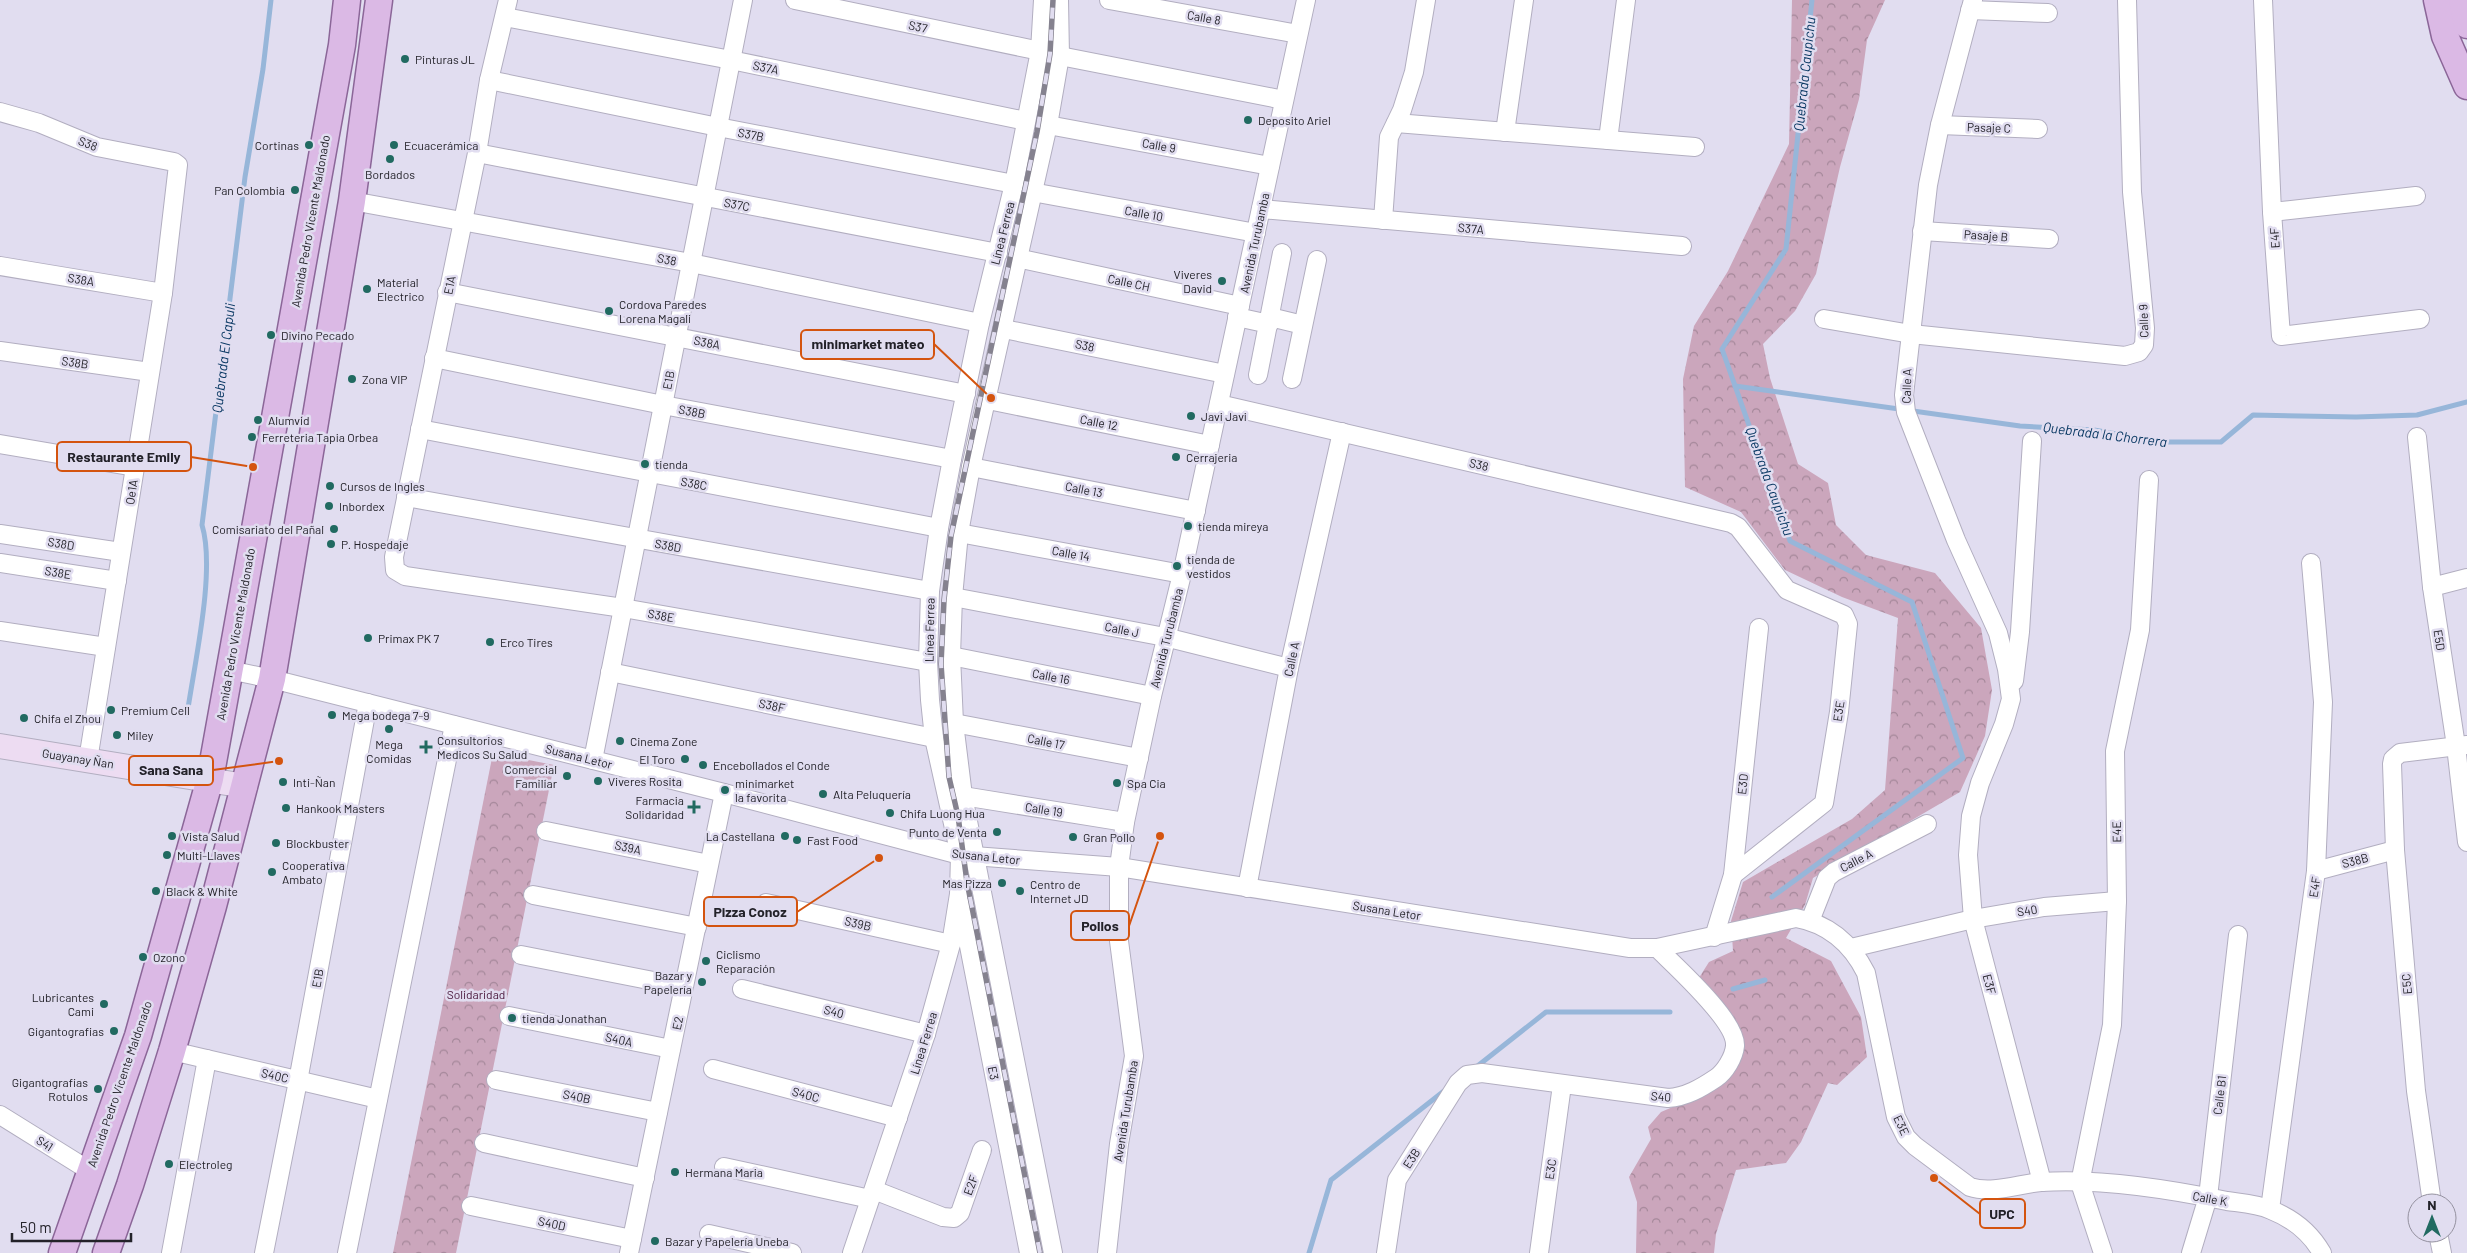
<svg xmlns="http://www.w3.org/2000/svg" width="2467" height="1253" viewBox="0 0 2467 1253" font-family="Barlow,sans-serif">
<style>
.forest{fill:url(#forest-crowns)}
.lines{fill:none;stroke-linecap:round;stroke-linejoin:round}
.stream{stroke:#97b6d9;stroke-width:5}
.minor-casing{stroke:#b2aec0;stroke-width:20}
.secondary-casing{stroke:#b2aec0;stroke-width:26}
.primary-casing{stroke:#8b6698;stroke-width:29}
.minor{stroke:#fff;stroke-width:18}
.secondary{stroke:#eddcf2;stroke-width:24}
.primary{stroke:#dbb9e5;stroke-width:26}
.rail-casing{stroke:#85828f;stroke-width:5.5}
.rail{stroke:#e1ddf0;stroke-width:4;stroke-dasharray:11;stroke-linecap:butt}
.poi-dot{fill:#216a61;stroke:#e1ddf0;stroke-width:2}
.labels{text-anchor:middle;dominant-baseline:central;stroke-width:5;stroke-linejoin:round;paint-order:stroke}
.street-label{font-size:12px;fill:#232229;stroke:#e1ddf0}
.poi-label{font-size:12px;fill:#232229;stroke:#e1ddf0;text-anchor:start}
.park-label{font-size:12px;fill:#481539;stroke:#e1ddf0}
.water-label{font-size:14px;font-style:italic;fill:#093863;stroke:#e1ddf0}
.leader{fill:none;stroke:#d4540f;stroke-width:2}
.callout-dot{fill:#d4540f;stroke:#e1ddf0;stroke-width:2}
.callout{fill:#e1ddf0;stroke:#d4540f;stroke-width:2}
.callout-label{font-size:14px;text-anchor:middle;font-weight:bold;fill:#232229}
</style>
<defs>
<pattern id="forest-crowns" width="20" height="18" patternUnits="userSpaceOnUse" patternTransform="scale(1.25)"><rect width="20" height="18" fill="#cba6bc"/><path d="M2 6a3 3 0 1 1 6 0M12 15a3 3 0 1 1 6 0" fill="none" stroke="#a48799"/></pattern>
</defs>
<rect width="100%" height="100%" fill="#e1ddf0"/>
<g class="forest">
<path d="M1792,0h93l-18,40 -8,59 -19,68 -24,107 -21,37 -32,33 7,34 28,86 30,19 8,42 30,30 69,18 46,55 11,62 -7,46 -25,56 -147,86 -8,27 -19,33 45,23 30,56 6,40 -30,28 -9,-2 -27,59 -15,21 -50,7 -20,64 -2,19h-78l1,-51 -8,-25 22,-38 -3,-12 13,-15 21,-9 60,-51 -45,-71 12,-19 24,-11 -2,-30 12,-39 109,-63 33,-29 13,-172 -56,-21 -57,-27 -44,-58 -56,-25 -2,-108 11,-53 34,-55 61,-127z"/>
<path d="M493,753l61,12 -98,488h-63z"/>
</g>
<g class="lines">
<g class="stream">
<path d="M1735,386l285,40 74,4 68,12h59l32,-27 103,2 61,-2 50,-13"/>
<path d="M187,715c7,-50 29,-144 15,-190l43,-348 18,-108 8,-69"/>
<path d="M1772,897l191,-139 -51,-156 -122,-61 -68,-192 64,-100 26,-249"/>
<path d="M1733,989l32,-9"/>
<path d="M1475,1068l71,-56h124"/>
<path d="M1309,1253l22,-73 113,-89"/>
</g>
<g class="minor-casing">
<g id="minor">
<path d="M508,0l-19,80 -12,73 -83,404 1,13 10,6 218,32 305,54"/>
<path d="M795,0l245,51"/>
<path d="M1109,0l189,34"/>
<path d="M1973,0l-33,125 -12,60 -24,210 2,17 50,128 42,93 9,36 4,30 -7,25 -24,59 -9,33 -3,39 5,64 69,263"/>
<path d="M2263,0l9,212 9,124 139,-17"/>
<path d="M1970,10l78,3"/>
<path d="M505,17l226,43 295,61"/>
<path d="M1060,56l224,44"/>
<path d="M489,80l229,47 296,57"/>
<path d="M0,112l39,11 58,24 77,15 4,3 -15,128 -75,467"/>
<path d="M1396,123l299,24"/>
<path d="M1048,125l222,41"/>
<path d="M1940,125l98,4"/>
<path d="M1505,132l19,-132"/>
<path d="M1608,140l18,-140"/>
<path d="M477,153l521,100"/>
<path d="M1032,192l224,41"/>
<path d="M352,201l339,62 289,60"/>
<path d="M1261,209l421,37"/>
<path d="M2272,212l144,-16"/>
<path d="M1383,220l6,-83 13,-27 12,-38 12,-72"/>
<path d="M1922,231l127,8"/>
<path d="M1017,258l223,48"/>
<path d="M0,266l163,27"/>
<path d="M447,292l519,102"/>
<path d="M1237,317l32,7"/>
<path d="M1270,317l33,8"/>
<path d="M1824,319l87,15 214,22 14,-4 5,-7 1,-17 -13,-136 -5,-192"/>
<path d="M1004,329l221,45"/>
<path d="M0,351l150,21"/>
<path d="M434,358l229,47 289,54"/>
<path d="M1258,375l24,-122"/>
<path d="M1292,379l25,-119"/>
<path d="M988,400l222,45"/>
<path d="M1219,404l512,119 7,4 49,63 57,25 4,9 -9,88 -15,91 -91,72"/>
<path d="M420,429l519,99"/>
<path d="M2417,437l15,150 24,159 11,96"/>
<path d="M0,444l135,23"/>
<path d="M971,467l225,44"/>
<path d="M406,497l524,94"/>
<path d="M959,533l223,41"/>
<path d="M0,534l121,18"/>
<path d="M0,563l117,18"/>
<path d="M2432,587l35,-9"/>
<path d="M953,597l212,40 124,31"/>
<path d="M0,631l106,16"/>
<path d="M951,656l201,40"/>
<path d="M229,670l43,9 452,114 236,62 159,12 511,81h27l139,-30c33,6 55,25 70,55l30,144 10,20 9,9 55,41c22,7 49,-3 71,-5 60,-4 128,7 186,19 14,2 31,3 44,9 23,9 39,22 51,43"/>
<path d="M610,672l324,66"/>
<path d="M2014,681l6,-49 12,-191"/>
<path d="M954,723l185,35"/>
<path d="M593,760l150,-760"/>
<path d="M963,796l162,26"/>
<path d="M546,831l163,33"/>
<path d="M2316,871l79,-21"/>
<path d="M1247,888l42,-220 53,-236"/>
<path d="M533,895l164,32"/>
<path d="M766,903l185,41"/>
<path d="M961,905l68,348"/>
<path d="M1810,921l17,-43 7,-6 93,-48"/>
<path d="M1714,937l19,-62 26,-247"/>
<path d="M1851,948l122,-29 71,-12 73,-6"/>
<path d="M521,955l163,32"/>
<path d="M742,989l184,45"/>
<path d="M509,1016l162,33"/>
<path d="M172,1051l206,48"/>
<path d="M713,1069l185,49"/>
<path d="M496,1080l162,32"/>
<path d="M0,1115l90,56"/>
<path d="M484,1143l161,35"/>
<path d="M724,1167l146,32"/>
<path d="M2080,1183l32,-158 5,-124 -2,-150 25,-121 9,-150"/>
<path d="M2080,1183l23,70"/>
<path d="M874,1190l69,27 11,1 6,-5 22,-63"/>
<path d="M2432,1203l-16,-112 -21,-241 -3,-86 1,-5 7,-6 67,-8"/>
<path d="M471,1206l161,33"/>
<path d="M2270,1209l46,-338 7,-169 -12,-139"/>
<path d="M2438,1233l4,20"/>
<path d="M709,1234l83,19"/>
<path d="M171,1253l36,-194"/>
<path d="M264,1253l34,-172 70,-378"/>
<path d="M347,1253l107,-528"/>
<path d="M629,1253l95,-460"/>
<path d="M852,1253l74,-219 25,-90 8,-50 1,-39 -26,-117 -4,-38 -2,-38 2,-71 9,-63 13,-69 28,-136 34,-139 26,-133 3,-51"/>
<path d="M1053,1253l-90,-457 -9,-73 -3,-67 2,-59 6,-64 12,-66 77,-342 12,-69 -1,-56"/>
<path d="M1107,1253l12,-109 15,-88 -15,-115v-74l6,-45 27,-126 30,-122 124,-574"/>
<path d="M1386,1253l11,-73 61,-97 9,-8 15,-2 186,25c18,-1 33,-10 48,-20 9,-6 18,-21 19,-32 2,-25 -60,-80 -78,-98"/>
<path d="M1539,1253l23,-168"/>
<path d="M2191,1253l17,-56 30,-262"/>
</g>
</g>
<g class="secondary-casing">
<path id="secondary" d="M0,746l245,40"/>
</g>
<g class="primary-casing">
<g id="primary">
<path d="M2437,0l8,36 22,50"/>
<path d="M2462,0l5,25"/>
<path d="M62,1253l76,-217 72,-257 132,-734 5,-45"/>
<path d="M106,1253l24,-68 42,-134 41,-145 59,-227 80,-478 27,-201"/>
</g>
</g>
<use href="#minor" class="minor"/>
<use href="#secondary" class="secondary"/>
<use href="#primary" class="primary"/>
<g class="rail-casing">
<path id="rail" d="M1040,1253l-73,-371 -9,-66 -9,-39 -8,-113 3,-64 7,-64 86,-404 13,-78 3,-54"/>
</g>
<use href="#rail" class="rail"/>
</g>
<g class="poi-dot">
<circle cx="405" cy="59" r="5"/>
<circle cx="1248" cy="120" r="5"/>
<circle cx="309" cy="145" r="5"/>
<circle cx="394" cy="145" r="5"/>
<circle cx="390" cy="159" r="5"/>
<circle cx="295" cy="190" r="5"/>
<circle cx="1222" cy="281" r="5"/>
<circle cx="367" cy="289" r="5"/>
<circle cx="609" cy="311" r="5"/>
<circle cx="271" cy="335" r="5"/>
<circle cx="352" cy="379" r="5"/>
<circle cx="1191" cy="416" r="5"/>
<circle cx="258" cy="420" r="5"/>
<circle cx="252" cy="437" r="5"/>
<circle cx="1176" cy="457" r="5"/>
<circle cx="645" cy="464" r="5"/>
<circle cx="330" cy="486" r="5"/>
<circle cx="329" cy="506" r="5"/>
<circle cx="1188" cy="526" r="5"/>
<circle cx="334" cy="529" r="5"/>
<circle cx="331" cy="544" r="5"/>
<circle cx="1177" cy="566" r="5"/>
<circle cx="368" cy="638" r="5"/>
<circle cx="490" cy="642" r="5"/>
<circle cx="111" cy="710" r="5"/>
<circle cx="332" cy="715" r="5"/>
<circle cx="24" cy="718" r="5"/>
<circle cx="389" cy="729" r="5"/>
<circle cx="117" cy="735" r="5"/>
<circle cx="620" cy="741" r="5"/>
<path d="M423.5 739.5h5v5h5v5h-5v5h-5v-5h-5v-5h5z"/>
<circle cx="685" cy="759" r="5"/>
<circle cx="703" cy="765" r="5"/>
<circle cx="567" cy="776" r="5"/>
<circle cx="598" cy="781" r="5"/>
<circle cx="283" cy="782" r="5"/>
<circle cx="1117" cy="783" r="5"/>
<circle cx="725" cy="790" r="5"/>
<circle cx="823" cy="794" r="5"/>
<path d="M691.5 799.5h5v5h5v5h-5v5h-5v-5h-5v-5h5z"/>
<circle cx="286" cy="808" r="5"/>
<circle cx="890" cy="813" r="5"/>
<circle cx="997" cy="832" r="5"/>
<circle cx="172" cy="836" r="5"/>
<circle cx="785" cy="836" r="5"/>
<circle cx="1073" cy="837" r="5"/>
<circle cx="797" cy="840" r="5"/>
<circle cx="276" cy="843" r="5"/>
<circle cx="167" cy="855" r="5"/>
<circle cx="272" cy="872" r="5"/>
<circle cx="1002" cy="883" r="5"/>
<circle cx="156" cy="891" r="5"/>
<circle cx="1020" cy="891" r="5"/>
<circle cx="143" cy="957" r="5"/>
<circle cx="706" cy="961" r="5"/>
<circle cx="702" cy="982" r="5"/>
<circle cx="104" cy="1004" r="5"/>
<circle cx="512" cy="1018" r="5"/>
<circle cx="114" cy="1031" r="5"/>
<circle cx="98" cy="1089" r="5"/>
<circle cx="169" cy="1164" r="5"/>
<circle cx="675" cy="1172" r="5"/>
<circle cx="655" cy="1241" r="5"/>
</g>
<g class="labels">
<g class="street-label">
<text transform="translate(1204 17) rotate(10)">Calle 8</text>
<text transform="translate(918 26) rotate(12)">S37</text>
<text transform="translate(766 67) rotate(12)">S37A</text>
<text transform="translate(1989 127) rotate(2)">Pasaje C</text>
<text transform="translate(751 134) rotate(11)">S37B</text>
<text transform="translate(88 143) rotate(21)">S38</text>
<text transform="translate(1159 145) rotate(10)">Calle 9</text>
<text transform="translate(737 204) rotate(11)">S37C</text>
<text transform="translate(1144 213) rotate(10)">Calle 10</text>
<text transform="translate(310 221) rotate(-80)">Avenida Pedro Vicente Maldonado</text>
<text transform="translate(1471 228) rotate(5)">S37A</text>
<text transform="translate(1002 233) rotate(-76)">Línea Ferrea</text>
<text transform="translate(1986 235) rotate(4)">Pasaje B</text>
<text transform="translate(2274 238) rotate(-94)">E4F</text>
<text transform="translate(1254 243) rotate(-78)">Avenida Turubamba</text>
<text transform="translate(667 259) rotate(11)">S38</text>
<text transform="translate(81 279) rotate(9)">S38A</text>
<text transform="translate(1129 282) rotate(12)">Calle CH</text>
<text transform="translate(449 285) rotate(-78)">E1A</text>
<text transform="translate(2143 321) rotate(-92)">Calle 9</text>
<text transform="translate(707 342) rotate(11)">S38A</text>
<text transform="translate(1085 345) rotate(12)">S38</text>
<text transform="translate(75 362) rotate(8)">S38B</text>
<text transform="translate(668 380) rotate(-79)">E1B</text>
<text transform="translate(1906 386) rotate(-88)">Calle A</text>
<text transform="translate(692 411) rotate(11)">S38B</text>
<text transform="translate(1099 422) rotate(11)">Calle 12</text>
<text transform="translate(1479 464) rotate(13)">S38</text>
<text transform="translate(694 483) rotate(10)">S38C</text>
<text transform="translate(1084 489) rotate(11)">Calle 13</text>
<text transform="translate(131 492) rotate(-81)">Oe1A</text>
<text transform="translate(61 543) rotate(9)">S38D</text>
<text transform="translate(668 545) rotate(10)">S38D</text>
<text transform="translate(1071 553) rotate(10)">Calle 14</text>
<text transform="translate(58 572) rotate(9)">S38E</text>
<text transform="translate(661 615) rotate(10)">S38E</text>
<text transform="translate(1122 629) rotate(11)">Calle J</text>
<text transform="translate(929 630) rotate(-89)">Línea Ferrea</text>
<text transform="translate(235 634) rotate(-80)">Avenida Pedro Vicente Maldonado</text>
<text transform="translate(1166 638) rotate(-76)">Avenida Turubamba</text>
<text transform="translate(2440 640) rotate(81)">E5D</text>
<text transform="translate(1291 659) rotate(-78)">Calle A</text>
<text transform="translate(1051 676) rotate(11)">Calle 16</text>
<text transform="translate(772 705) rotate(12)">S38F</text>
<text transform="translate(1838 711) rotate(-82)">E3E</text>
<text transform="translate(1046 741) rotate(11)">Calle 17</text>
<text transform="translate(579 756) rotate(14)">Susana Letor</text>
<text transform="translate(78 758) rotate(9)">Guayanay Ñan</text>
<text transform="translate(1742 784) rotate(-84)">E3D</text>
<text transform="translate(1044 809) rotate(9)">Calle 19</text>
<text transform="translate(2116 832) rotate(-91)">E4E</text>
<text transform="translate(628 847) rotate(12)">S39A</text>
<text transform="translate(986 856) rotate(6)">Susana Letor</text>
<text transform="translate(1856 860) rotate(-27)">Calle A</text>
<text transform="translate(2355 860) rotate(-15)">S38B</text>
<text transform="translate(2314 887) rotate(-82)">E4F</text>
<text transform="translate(1387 910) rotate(9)">Susana Letor</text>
<text transform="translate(2027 910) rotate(-9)">S40</text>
<text transform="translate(858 923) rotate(13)">S39B</text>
<text transform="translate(317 978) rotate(-80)">E1B</text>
<text transform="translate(1990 984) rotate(75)">E3F</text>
<text transform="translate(2406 984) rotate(-95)">E5C</text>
<text transform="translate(834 1011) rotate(14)">S40</text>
<text transform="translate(677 1023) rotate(-78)">E2</text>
<text transform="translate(619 1039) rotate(12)">S40A</text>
<text transform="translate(923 1043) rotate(-73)">Línea Ferrea</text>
<text transform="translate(994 1073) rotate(79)">E3</text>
<text transform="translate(275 1075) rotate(13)">S40C</text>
<text transform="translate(119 1084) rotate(-71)">Avenida Pedro Vicente Maldonado</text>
<text transform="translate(806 1094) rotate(15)">S40C</text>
<text transform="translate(2219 1095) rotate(-83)">Calle B1</text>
<text transform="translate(577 1096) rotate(11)">S40B</text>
<text transform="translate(1661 1096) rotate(4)">S40</text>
<text transform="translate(1125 1111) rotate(-81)">Avenida Turubamba</text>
<text transform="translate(1902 1125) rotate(65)">E3E</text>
<text transform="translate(45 1143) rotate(32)">S41</text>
<text transform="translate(1411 1158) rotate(-57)">E3B</text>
<text transform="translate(1550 1169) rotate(-82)">E3C</text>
<text transform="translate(970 1185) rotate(-70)">E2F</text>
<text transform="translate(2210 1198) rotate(10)">Calle K</text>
<text transform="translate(552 1223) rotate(12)">S40D</text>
</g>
<g class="poi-label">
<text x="415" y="59">Pinturas JL</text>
<text x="1258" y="120">Deposito Ariel</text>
<text x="299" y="145" text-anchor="end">Cortinas</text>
<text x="404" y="145">Ecuacerámica</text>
<text x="390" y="174" text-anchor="middle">Bordados</text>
<text x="285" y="190" text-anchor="end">Pan Colombia</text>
<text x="1212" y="274" text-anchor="end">Viveres<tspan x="1212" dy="14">David</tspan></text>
<text x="377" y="282">Material<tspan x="377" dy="14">Electrico</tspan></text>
<text x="619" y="304">Cordova Paredes<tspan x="619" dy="14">Lorena Magali</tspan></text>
<text x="281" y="335">Divino Pecado</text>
<text x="362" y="379">Zona VIP</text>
<text x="1201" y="416">Javi Javi</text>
<text x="268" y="420">Alumvid</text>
<text x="262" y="437">Ferreteria Tapia Orbea</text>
<text x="1186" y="457">Cerrajeria</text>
<text x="655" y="464">tienda</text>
<text x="340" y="486">Cursos de Ingles</text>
<text x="339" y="506">Inbordex</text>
<text x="1198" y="526">tienda mireya</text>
<text x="324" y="529" text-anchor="end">Comisariato del Pañal</text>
<text x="341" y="544">P. Hospedaje</text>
<text x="1187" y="559">tienda de<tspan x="1187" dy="14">vestidos</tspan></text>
<text x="378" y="638">Primax PK 7</text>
<text x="500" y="642">Erco Tires</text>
<text x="121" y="710">Premium Cell</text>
<text x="342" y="715">Mega bodega 7-9</text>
<text x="34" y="718">Chifa el Zhou</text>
<text x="127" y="735">Miley</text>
<text x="437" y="740">Consultorios<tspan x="437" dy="14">Medicos Su Salud</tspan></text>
<text x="630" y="741">Cinema Zone</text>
<text x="389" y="744" text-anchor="middle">Mega<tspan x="389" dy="14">Comidas</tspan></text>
<text x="675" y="759" text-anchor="end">El Toro</text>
<text x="713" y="765">Encebollados el Conde</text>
<text x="557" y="769" text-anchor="end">Comercial<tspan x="557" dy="14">Familiar</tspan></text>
<text x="608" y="781">Viveres Rosita</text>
<text x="293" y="782">Inti-Ñan</text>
<text x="735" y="783">minimarket<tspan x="735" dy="14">la favorita</tspan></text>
<text x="1127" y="783">Spa Cia</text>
<text x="833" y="794">Alta Peluquería</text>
<text x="684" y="800" text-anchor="end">Farmacia<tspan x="684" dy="14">Solidaridad</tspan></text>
<text x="296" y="808">Hankook Masters</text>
<text x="900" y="813">Chifa Luong Hua</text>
<text x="987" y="832" text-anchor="end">Punto de Venta</text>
<text x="182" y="836">Vista Salud</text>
<text x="775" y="836" text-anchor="end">La Castellana</text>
<text x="1083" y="837">Gran Pollo</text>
<text x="807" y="840">Fast Food</text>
<text x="286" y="843">Blockbuster</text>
<text x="177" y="855">Multi-Llaves</text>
<text x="282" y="865">Cooperativa<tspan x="282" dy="14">Ambato</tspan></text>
<text x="992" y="883" text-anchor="end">Mas Pizza</text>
<text x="1030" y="884">Centro de<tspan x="1030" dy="14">Internet JD</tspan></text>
<text x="166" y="891">Black &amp; White</text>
<text x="716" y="954">Ciclismo<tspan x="716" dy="14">Reparación</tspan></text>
<text x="153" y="957">Ozono</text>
<text x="692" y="975" text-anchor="end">Bazar y<tspan x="692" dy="14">Papelería</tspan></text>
<text x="94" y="997" text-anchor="end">Lubricantes<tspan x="94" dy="14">Cami</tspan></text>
<text x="522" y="1018">tienda Jonathan</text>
<text x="104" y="1031" text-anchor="end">Gigantografias</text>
<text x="88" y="1082" text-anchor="end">Gigantografias<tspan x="88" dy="14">Rotulos</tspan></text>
<text x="179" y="1164">Electroleg</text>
<text x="685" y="1172">Hermana Maria</text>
<text x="665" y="1241">Bazar y Papelería Uneba</text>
</g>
<g class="park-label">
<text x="476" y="994">Solidaridad</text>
</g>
<g class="water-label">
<text transform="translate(1804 74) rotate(-84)">Quebrada Caupichu</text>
<text transform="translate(223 358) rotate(-83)">Quebrada El Capuli</text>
<text transform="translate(2105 434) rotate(7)">Quebrada la Chorrera</text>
<text transform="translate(1770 481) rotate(70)">Quebrada Caupichu</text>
</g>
</g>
<path class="leader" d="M991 398L934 344M253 467L191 457M279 761L213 770M879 858L797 912M1160 836L1129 926M1934 1178L1980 1214"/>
<g class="callout-dot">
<circle cx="991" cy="398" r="5"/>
<circle cx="253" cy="467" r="5"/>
<circle cx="279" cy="761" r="5"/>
<circle cx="879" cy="858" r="5"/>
<circle cx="1160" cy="836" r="5"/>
<circle cx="1934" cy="1178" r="5"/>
</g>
<g class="callout">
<rect x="801" y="330" width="133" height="29" rx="5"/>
<rect x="57" y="442" width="134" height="29" rx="5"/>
<rect x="129" y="756" width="84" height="29" rx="5"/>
<rect x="704" y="897" width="93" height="29" rx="5"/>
<rect x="1071" y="911" width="58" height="29" rx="5"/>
<rect x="1980" y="1199" width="45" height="29" rx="5"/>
</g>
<g class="callout-label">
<text x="868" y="349">minimarket mateo</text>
<text x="124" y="462">Restaurante Emily</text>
<text x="171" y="775">Sana Sana</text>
<text x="750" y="917">Pizza Conoz</text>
<text x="1100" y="931">Pollos</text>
<text x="2002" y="1219">UPC</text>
</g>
<g transform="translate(2432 1218)"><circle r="24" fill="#e1ddf0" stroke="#9592a0"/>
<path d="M0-4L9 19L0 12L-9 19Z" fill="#216a61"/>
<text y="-8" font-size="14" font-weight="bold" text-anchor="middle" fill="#232229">N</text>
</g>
<path d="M12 1233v8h119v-8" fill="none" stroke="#232229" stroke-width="2.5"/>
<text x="20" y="1233" font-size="15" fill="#232229" stroke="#e1ddf0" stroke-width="4" paint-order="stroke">50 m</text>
</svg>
